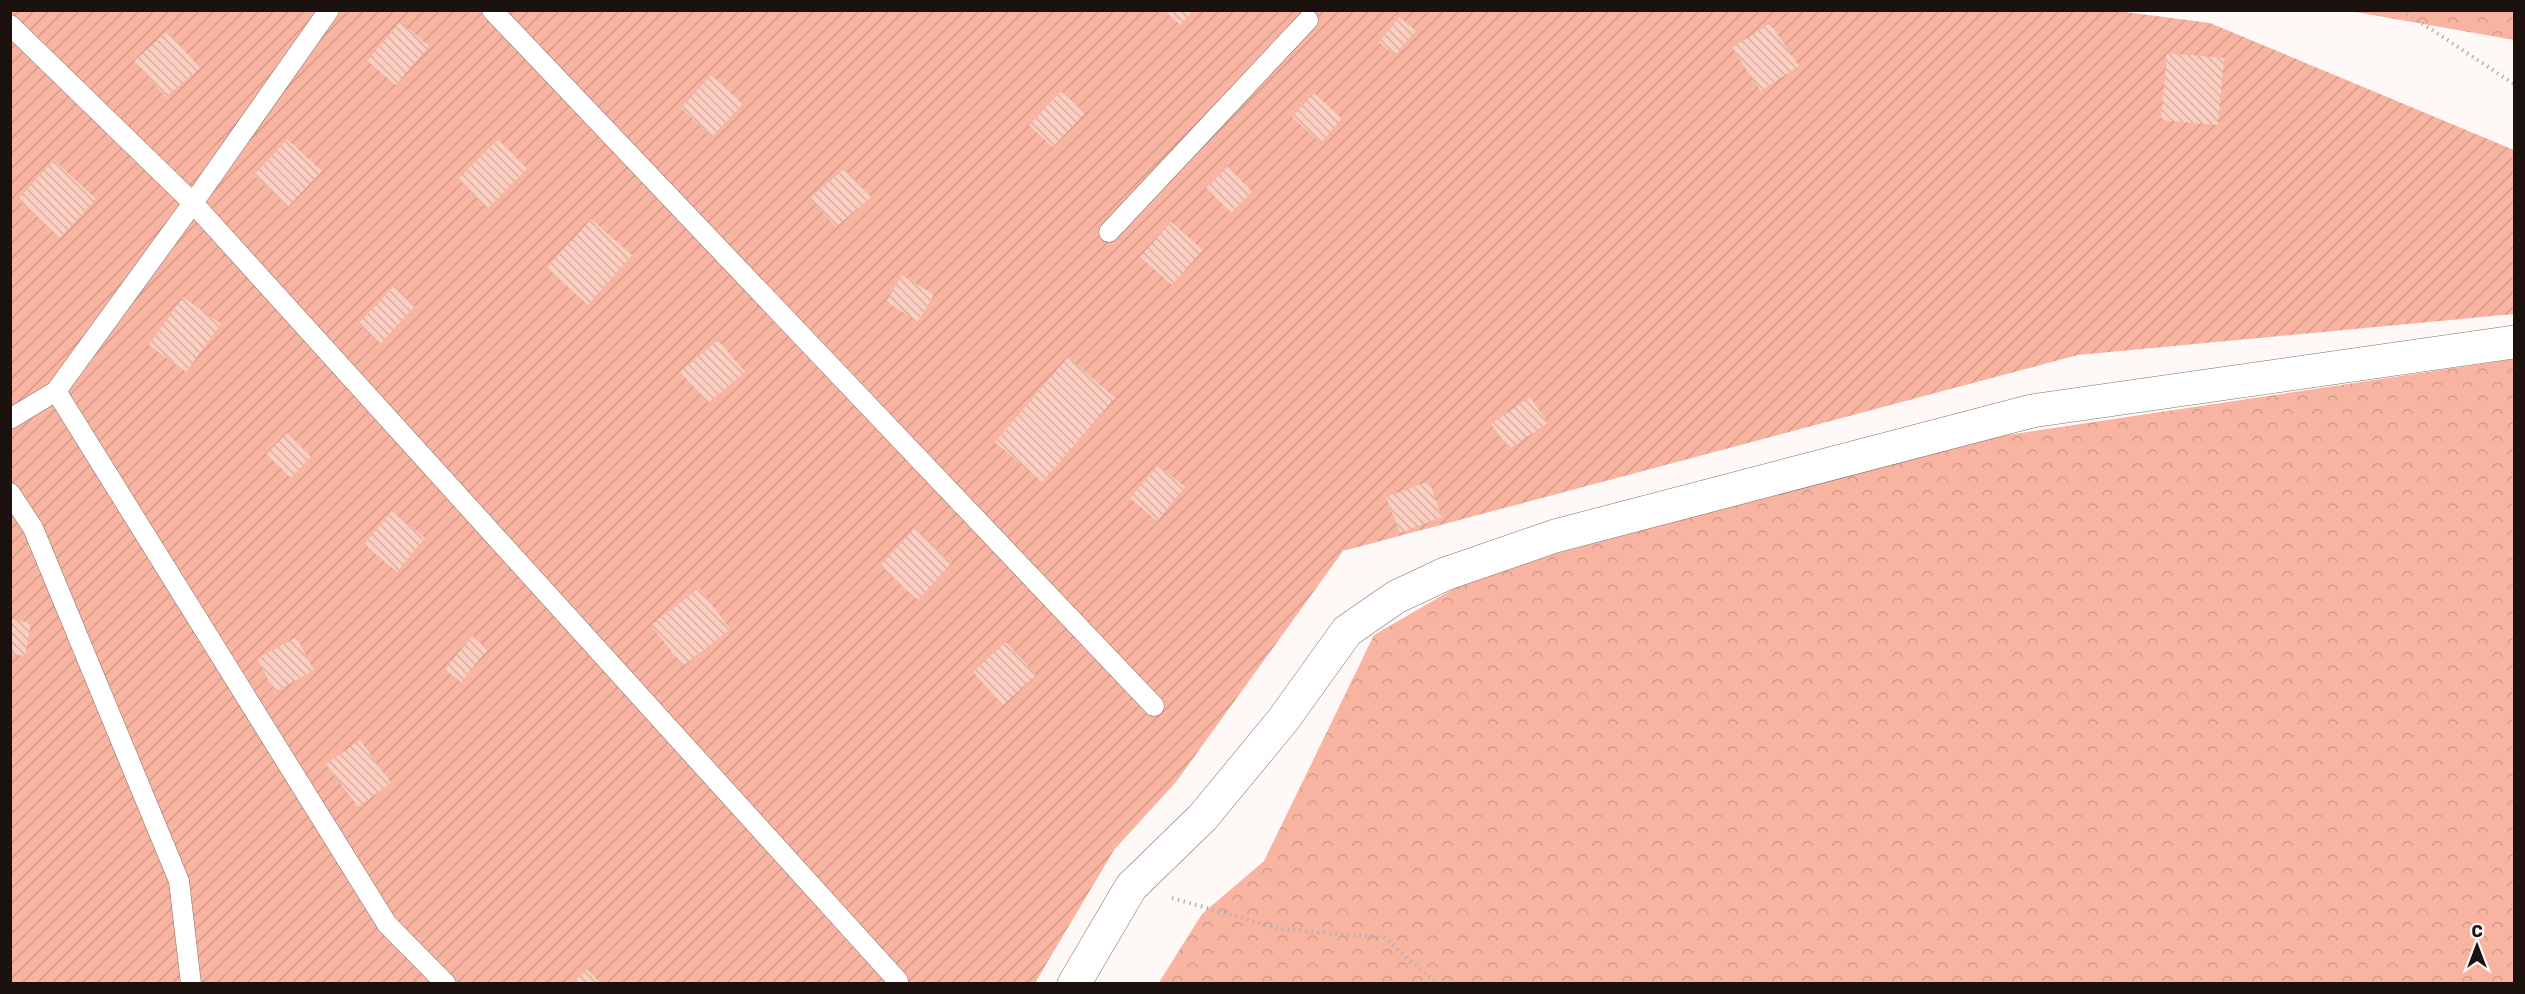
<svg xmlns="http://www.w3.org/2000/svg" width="2525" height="994" viewBox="0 0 2525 994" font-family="Rubik,sans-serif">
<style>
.forest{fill:url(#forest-crowns)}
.garden{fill:url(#garden-furrows)}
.building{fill:url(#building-back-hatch)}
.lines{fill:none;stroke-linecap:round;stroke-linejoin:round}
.service-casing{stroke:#856d66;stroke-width:21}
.minor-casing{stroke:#856d66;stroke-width:34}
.path{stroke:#b8b1b0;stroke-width:4;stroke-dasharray:1.5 4.5;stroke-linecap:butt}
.service{stroke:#fff;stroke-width:20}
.minor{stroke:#fff;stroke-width:33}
</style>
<defs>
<pattern id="forest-crowns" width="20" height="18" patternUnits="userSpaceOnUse" patternTransform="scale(1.5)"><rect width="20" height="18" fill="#f8b4a1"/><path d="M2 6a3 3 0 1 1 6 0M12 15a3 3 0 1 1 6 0" fill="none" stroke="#d49a8a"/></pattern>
<pattern id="garden-furrows" width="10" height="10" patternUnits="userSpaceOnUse" patternTransform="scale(1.5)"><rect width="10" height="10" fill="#f8b4a1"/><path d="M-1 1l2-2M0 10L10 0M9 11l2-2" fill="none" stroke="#d49a8a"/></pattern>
<pattern id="building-back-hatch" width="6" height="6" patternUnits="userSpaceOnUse" patternTransform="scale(1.5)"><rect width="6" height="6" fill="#fbcec1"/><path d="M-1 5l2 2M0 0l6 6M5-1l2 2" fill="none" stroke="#d7b0a5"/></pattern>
</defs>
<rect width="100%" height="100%" fill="#fef8f7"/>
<g class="forest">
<path d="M2350,11h164v29z"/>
<path d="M2514,359v624l-1356,1 44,-70 62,-53 110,-226 105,-61 508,-136z"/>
</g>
<path class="garden" d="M10,11h2108l92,12 304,127v164l-436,41 -735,196 -167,231 -62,68 -79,133h-1024z"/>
<g class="building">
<path d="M1164,10h30l-14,15z"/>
<path d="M1399,17l17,14 -21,24 -16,-13z"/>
<path d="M400,22l29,24 -33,39 -29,-24z"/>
<path d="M1770,23l29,43 -38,25 -29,-43z"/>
<path d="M168,31l32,37 -34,29 -32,-36z"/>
<path d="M2167,53l57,5 -6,67 -57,-5z"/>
<path d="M711,75l32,29 -31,33 -31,-29z"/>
<path d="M1061,91l24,22 -32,34 -24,-22z"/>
<path d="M1314,93l28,25 -21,25 -29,-26z"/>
<path d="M287,139l35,32 -34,36 -34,-32z"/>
<path d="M498,139l29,30 -40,40 -29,-30z"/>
<path d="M54,160l42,39 -36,39 -42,-39z"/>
<path d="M1228,166l24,26 -21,21 -25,-25z"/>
<path d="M845,168l26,29 -35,30 -26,-29z"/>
<path d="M591,219l41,36 -44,50 -41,-37z"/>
<path d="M1171,222l32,28 -31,35 -32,-28z"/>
<path d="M902,275l32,20 -16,26 -32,-19z"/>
<path d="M394,286l21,20 -35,38 -22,-20z"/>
<path d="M183,297l38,27 -35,48 -37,-27z"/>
<path d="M718,340l27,32 -37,31 -28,-31z"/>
<path d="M1068,357l47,41 -73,84 -47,-40z"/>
<path d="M1530,397l18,26 -39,26 -18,-25z"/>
<path d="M287,433l24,24 -20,21 -25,-24z"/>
<path d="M1158,465l27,22 -28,34 -27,-23z"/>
<path d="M1429,481l13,36 -42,16 -14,-36z"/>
<path d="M392,511l33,27 -28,34 -33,-28z"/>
<path d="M915,528l37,35 -34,37 -38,-34z"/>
<path d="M699,588l31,41 -47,37 -32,-41z"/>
<path d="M10,619l21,4 -6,33 -15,-2z"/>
<path d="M472,636l16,13 -27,33 -16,-13z"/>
<path d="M296,637l18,33 -39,22 -18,-33z"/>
<path d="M1006,642l30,33 -33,30 -30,-33z"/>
<path d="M360,740l31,43 -33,24 -32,-43z"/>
<path d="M587,969l14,15h-29z"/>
</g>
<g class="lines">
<g class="service-casing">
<g id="service">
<path d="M329,10l-136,193 -137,188 331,533 59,60"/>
<path d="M492,10l662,696"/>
<path d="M10,25l183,178 705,778"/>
<path d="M1109,232l199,-212"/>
<path d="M10,419l46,-28"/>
<path d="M10,493l23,35 146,353 12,103"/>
</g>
</g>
<g class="minor-casing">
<path id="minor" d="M1074,984l57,-97 72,-70 80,-97 64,-89 49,-34 49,-23 110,-38 477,-125 482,-69"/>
</g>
<g class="path">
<path d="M2402,10l112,74"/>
<path d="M1172,898l108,31 105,9 52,46"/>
</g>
<use href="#service" class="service"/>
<use href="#minor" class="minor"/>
</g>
<rect width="2525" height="994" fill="none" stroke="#1b1210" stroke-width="24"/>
<g transform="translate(2477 946)" stroke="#fef8f7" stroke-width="4.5" paint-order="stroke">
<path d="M0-4.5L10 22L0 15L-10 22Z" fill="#1b1210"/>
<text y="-9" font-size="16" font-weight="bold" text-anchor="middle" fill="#1b1210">С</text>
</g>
</svg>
